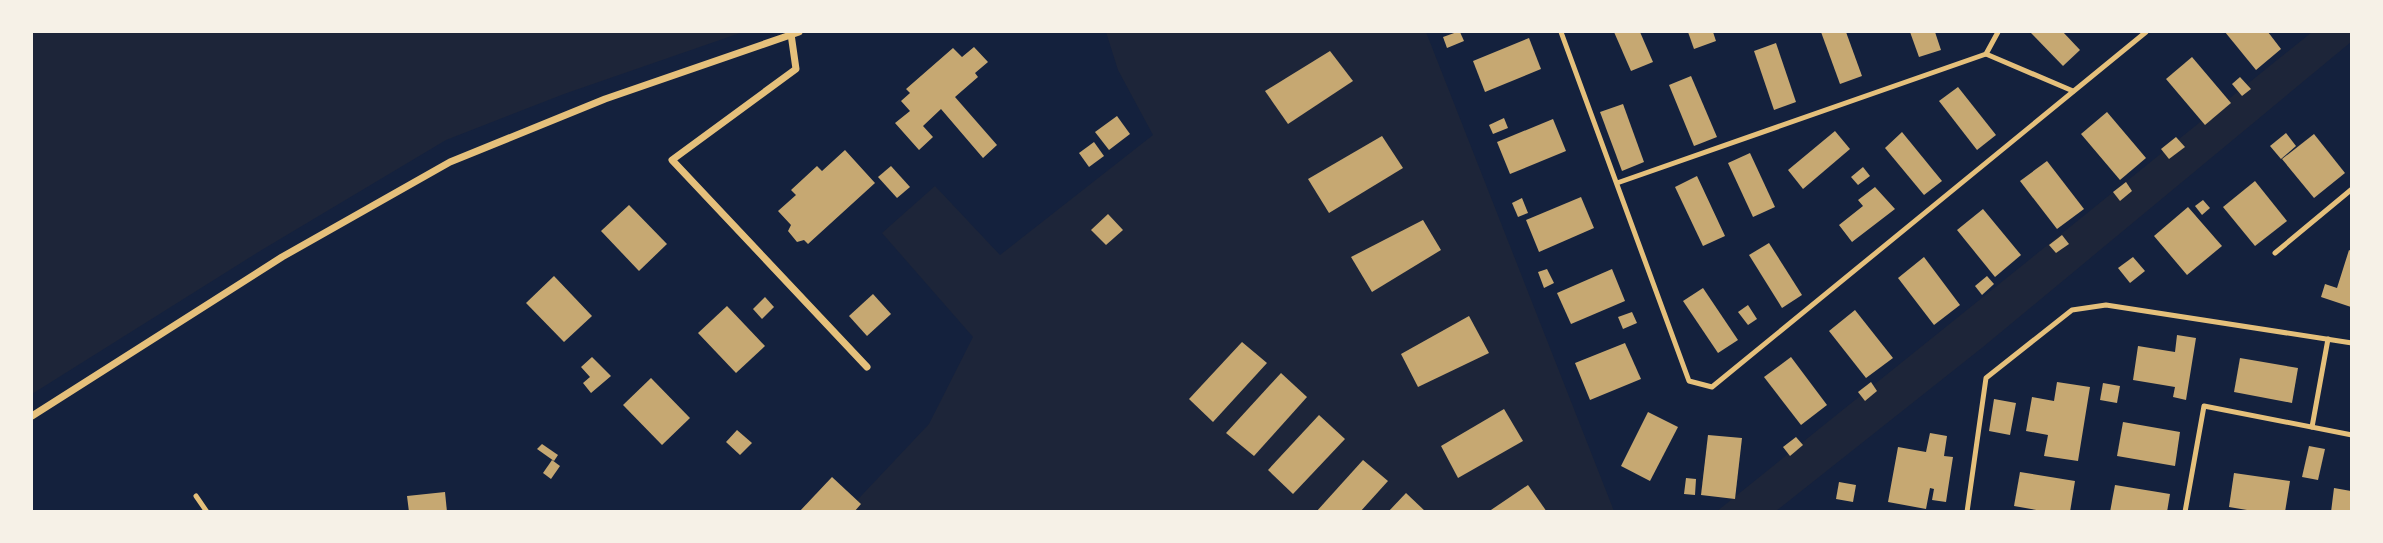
<svg xmlns="http://www.w3.org/2000/svg" width="2383" height="543" viewBox="0 0 2383 543" font-family="Figtree,sans-serif">
<style>
.green{fill:#1d2539}
.building{fill:#c6a872}
.lines{fill:none;stroke-linecap:round;stroke-linejoin:round}
.service{stroke:#e5c07b;stroke-width:5}
.minor{stroke:#e5c07b;stroke-width:7}
</style>
<rect width="100%" height="100%" fill="#14213d"/>
<g class="green">
<path d="M32,32h711l-179,62 -118,46 -186,111 -228,143z"/>
<path d="M1106,32h320l188,479 -768,1 83,-88 44,-87 -91,-104 53,-47 65,69 153,-120 -35,-65z"/>
<path d="M2312,32h39v10l-368,305 -207,164 -60,1z"/>
</g>
<g class="building">
<path d="M1457,32h3l4,9 -17,7 -4,-11z"/>
<path d="M1614,32h26l13,30 -22,9z"/>
<path d="M1688,32h25l3,9 -22,8z"/>
<path d="M1821,32h25l16,44 -22,8z"/>
<path d="M1910,32h25l6,18 -22,7z"/>
<path d="M2030,32h33l17,18 -17,16z"/>
<path d="M2225,32h43l13,17 -25,21z"/>
<path d="M1529,38l12,31 -56,23 -12,-31z"/>
<path d="M1776,43l20,59 -22,8 -20,-59z"/>
<path d="M974,47l14,15 -13,11 3,4 -23,20 42,48 -14,13 -42,-49 -18,17 10,11 -14,13 -24,-27 15,-12 -9,-10 9,-8 -4,-4 47,-41 9,9z"/>
<path d="M1330,51l23,30 -65,43 -23,-33z"/>
<path d="M2192,57l39,46 -26,22 -39,-46z"/>
<path d="M1691,76l26,61 -23,9 -25,-61z"/>
<path d="M2240,77l11,12 -9,7 -10,-12z"/>
<path d="M1958,87l38,48 -19,15 -38,-49z"/>
<path d="M1623,104l21,58 -22,9 -22,-59z"/>
<path d="M2107,112l39,46 -26,22 -39,-46z"/>
<path d="M1117,116l13,18 -21,16 -14,-18z"/>
<path d="M1504,118l4,10 -15,6 -4,-9z"/>
<path d="M1553,119l13,32 -56,23 -13,-32z"/>
<path d="M1835,131l15,18 -47,40 -15,-19z"/>
<path d="M1902,132l40,49 -18,14 -39,-47z"/>
<path d="M2286,133l10,13 -15,13 -11,-13z"/>
<path d="M2314,134l31,39 -31,25 -32,-39z"/>
<path d="M1382,136l21,32 -74,45 -21,-34z"/>
<path d="M2176,137l9,10 -16,12 -8,-10z"/>
<path d="M1094,142l10,14 -15,11 -10,-14z"/>
<path d="M845,150l30,33 -67,61 -4,-4 -7,2 -9,-11 3,-6 -13,-14 18,-16 -5,-5 26,-24 5,5z"/>
<path d="M1750,153l25,54 -22,10 -25,-54z"/>
<path d="M2047,161l37,48 -27,20 -37,-48z"/>
<path d="M891,166l19,21 -13,11 -19,-21z"/>
<path d="M1863,167l7,9 -12,9 -7,-8z"/>
<path d="M1697,176l28,60 -22,10 -28,-59z"/>
<path d="M2255,181l32,40 -32,25 -32,-39z"/>
<path d="M2126,182l6,9 -12,10 -7,-9z"/>
<path d="M1875,187l20,22 -43,33 -13,-17 24,-19 -5,-6z"/>
<path d="M1581,197l13,31 -55,24 -13,-32z"/>
<path d="M1522,198l6,15 -10,4 -6,-14z"/>
<path d="M2203,200l7,8 -8,7 -7,-9z"/>
<path d="M629,205l38,39 -28,27 -38,-40z"/>
<path d="M2188,207l34,39 -35,29 -33,-39z"/>
<path d="M1983,209l38,46 -26,22 -38,-47z"/>
<path d="M1108,214l15,16 -17,15 -15,-15z"/>
<path d="M1423,220l18,30 -69,42 -21,-35z"/>
<path d="M2062,235l7,9 -13,9 -7,-8z"/>
<path d="M1769,243l33,52 -20,13 -33,-53z"/>
<path d="M2349,250l2,1v56l-30,-10 4,-13 12,4z"/>
<path d="M1924,257l36,48 -26,20 -36,-47z"/>
<path d="M2133,257l12,14 -15,12 -12,-15z"/>
<path d="M1547,269l7,14 -10,5 -6,-16z"/>
<path d="M1612,269l13,32 -54,23 -14,-31z"/>
<path d="M554,276l38,40 -28,26 -38,-39z"/>
<path d="M1987,276l7,8 -12,11 -7,-9z"/>
<path d="M1703,288l35,52 -20,13 -35,-52z"/>
<path d="M873,294l18,20 -24,22 -18,-20z"/>
<path d="M765,297l9,10 -12,12 -9,-10z"/>
<path d="M1748,305l9,14 -9,6 -10,-13z"/>
<path d="M727,306l38,40 -29,27 -38,-40z"/>
<path d="M1855,310l38,48 -27,20 -37,-47z"/>
<path d="M1632,312l5,11 -14,6 -5,-12z"/>
<path d="M1469,316l20,37 -71,34 -17,-33z"/>
<path d="M2177,335l19,3 -10,62 -13,-3 2,-10 -42,-7 5,-34 37,6z"/>
<path d="M1242,342l25,21 -54,59 -24,-23z"/>
<path d="M1625,343l16,36 -51,21 -15,-37z"/>
<path d="M592,357l19,19 -20,17 -8,-10 7,-6 -9,-10z"/>
<path d="M1791,357l36,48 -26,20 -37,-48z"/>
<path d="M2240,358l58,10 -6,35 -58,-11z"/>
<path d="M1281,373l26,24 -53,59 -28,-23z"/>
<path d="M651,378l39,40 -28,27 -39,-40z"/>
<path d="M1871,382l6,9 -12,10 -7,-9z"/>
<path d="M2057,382l33,5 -12,74 -34,-5 4,-21 -22,-4 6,-34 22,4z"/>
<path d="M2103,383l17,3 -3,17 -17,-3z"/>
<path d="M1994,399l22,4 -6,32 -21,-4z"/>
<path d="M1504,409l19,32 -65,37 -17,-32z"/>
<path d="M1648,412l30,15 -28,54 -29,-15z"/>
<path d="M1319,415l26,24 -52,55 -25,-24z"/>
<path d="M2123,422l57,10 -5,34 -58,-10z"/>
<path d="M737,430l15,13 -12,12 -14,-13z"/>
<path d="M1930,433l17,3 -3,20 9,1 -7,45 -14,-2 2,-11 -4,-1 -4,21 -38,-7 10,-55 28,5z"/>
<path d="M1708,435l34,3 -7,61 -34,-4z"/>
<path d="M1796,437l7,8 -13,11 -7,-9z"/>
<path d="M542,444l16,11 -4,6 -17,-12z"/>
<path d="M2309,446l16,3 -7,31 -16,-3z"/>
<path d="M552,460l8,6 -9,13 -8,-6z"/>
<path d="M1363,460l25,21 -28,31h-44z"/>
<path d="M2020,472l55,9 -5,31h-22l-34,-6z"/>
<path d="M2234,473l56,8 -5,31h-26l-30,-5z"/>
<path d="M832,477l29,27 -7,8h-55z"/>
<path d="M1686,478l10,1 -1,16 -11,-1z"/>
<path d="M1839,482l17,3 -3,17 -17,-3z"/>
<path d="M1528,485l19,27h-59z"/>
<path d="M2115,485l55,9 -3,18h-57z"/>
<path d="M2334,488l17,3v21h-20z"/>
<path d="M445,492l2,20h-38l-2,-16z"/>
<path d="M1406,493l20,19h-38z"/>
</g>
<g class="lines">
<g class="service">
<path d="M1561,32l128,349 23,6 434,-355"/>
<path d="M1986,54l12,-22"/>
<path d="M1617,183l369,-129 87,37"/>
<path d="M2275,253l77,-64"/>
<path d="M2312,427l16,-88"/>
<path d="M196,496l11,16"/>
<path d="M1967,512l19,-134 86,-68 34,-5 246,38"/>
<path d="M2185,512l19,-106 148,29"/>
</g>
<g class="minor">
<path d="M791,34l5,35 -124,91 195,207"/>
<path d="M32,416l250,-159 168,-95 155,-63 194,-67"/>
</g>
</g>
<rect width="2383" height="543" fill="none" stroke="#f6f1e7" stroke-width="66"/>
</svg>
